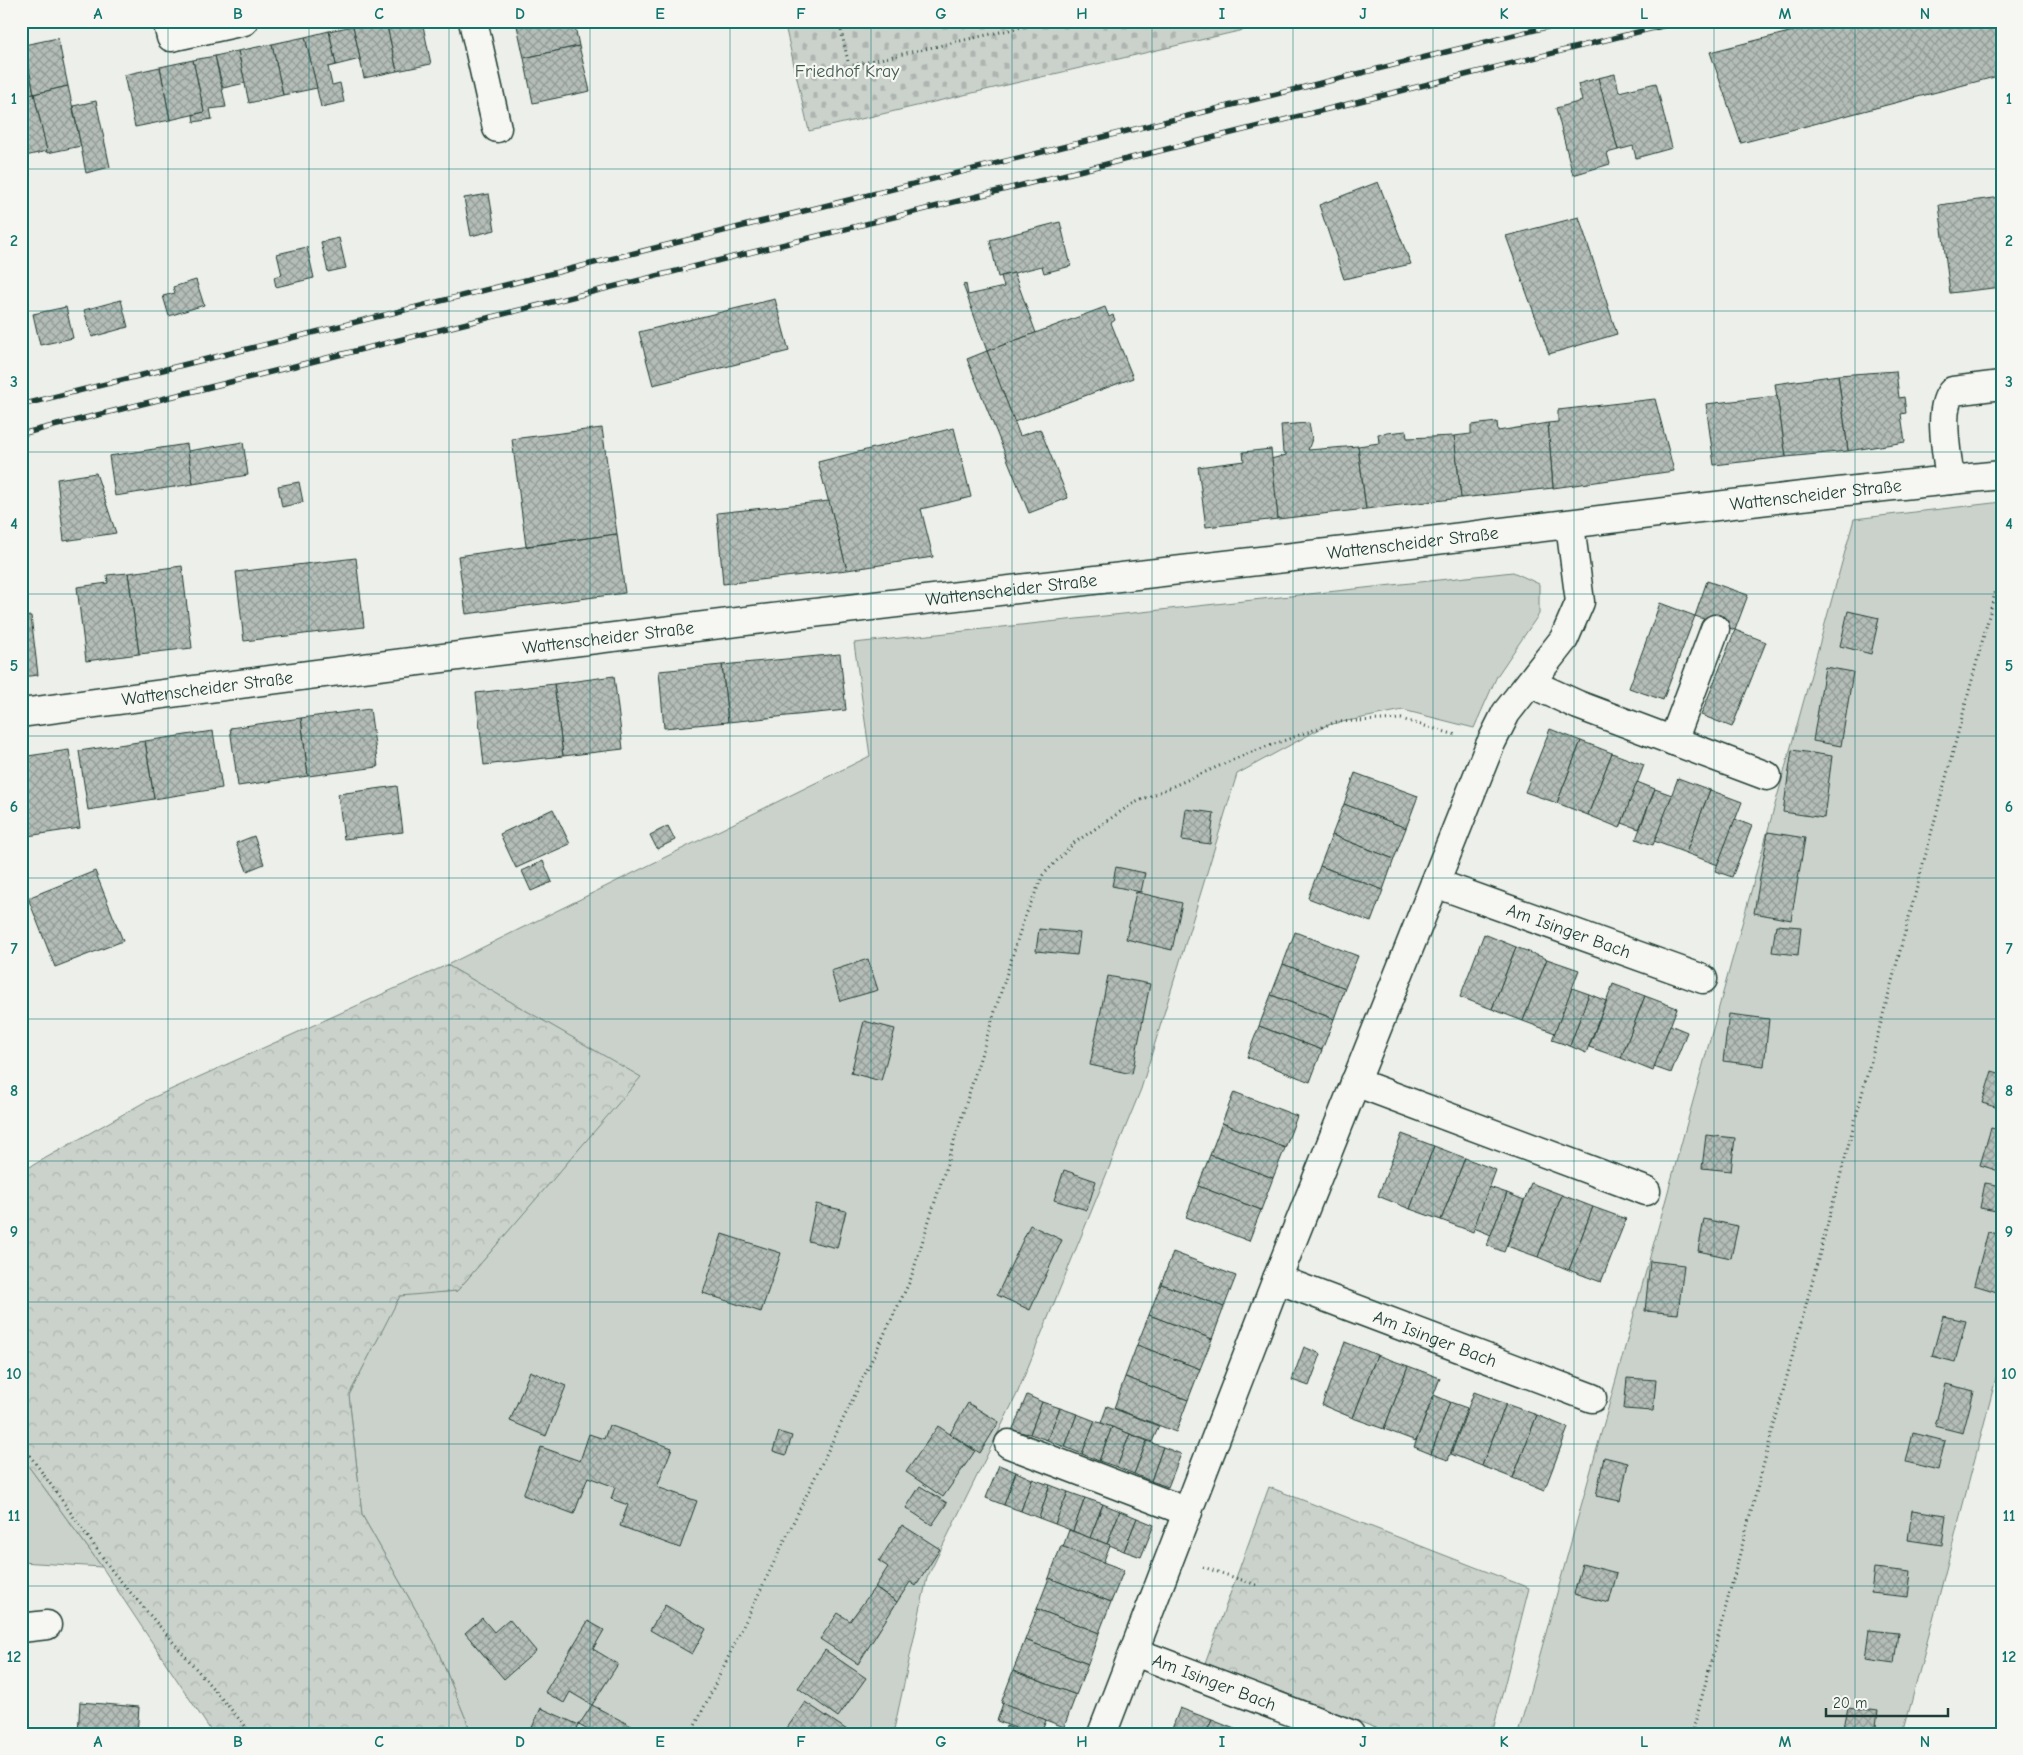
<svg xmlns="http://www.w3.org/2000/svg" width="2023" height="1755" viewBox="0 0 2023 1755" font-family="'Comic Neue',sans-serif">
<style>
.green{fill:#cbd2cc;stroke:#758880}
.forest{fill:url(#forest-crowns);stroke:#758880}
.cemetery{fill:url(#cemetery-stones);stroke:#758880}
.building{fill:url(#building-cross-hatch);stroke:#1f3d34}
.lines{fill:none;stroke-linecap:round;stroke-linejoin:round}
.minor-casing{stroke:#1f3d34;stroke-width:31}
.major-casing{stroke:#1f3d34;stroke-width:31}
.path{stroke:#1f3d34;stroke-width:3;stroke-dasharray:1 4;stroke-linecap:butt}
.minor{stroke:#f6f6f2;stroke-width:28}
.major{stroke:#f6f6f2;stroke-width:28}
.rail-casing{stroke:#1f3d34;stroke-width:5.5}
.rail{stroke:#f6f6f2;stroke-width:4;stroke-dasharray:11;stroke-linecap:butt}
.grid{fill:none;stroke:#0f766e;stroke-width:1;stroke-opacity:0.55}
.labels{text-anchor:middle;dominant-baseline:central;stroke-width:4.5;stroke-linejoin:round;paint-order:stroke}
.park-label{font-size:18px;fill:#415b52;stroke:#f6f6f2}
.street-label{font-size:18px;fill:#1f3d34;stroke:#f6f6f2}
.neatline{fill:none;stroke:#0f766e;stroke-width:2}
.grid-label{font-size:16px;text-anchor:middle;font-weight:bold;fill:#0f766e}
</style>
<defs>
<pattern id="forest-crowns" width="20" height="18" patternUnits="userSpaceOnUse" patternTransform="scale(1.25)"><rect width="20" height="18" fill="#cbd2cc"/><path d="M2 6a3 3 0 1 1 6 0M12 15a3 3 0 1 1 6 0" fill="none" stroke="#aeb5b0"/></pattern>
<pattern id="cemetery-stones" width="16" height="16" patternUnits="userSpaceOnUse" patternTransform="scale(1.25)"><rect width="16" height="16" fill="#cbd2cc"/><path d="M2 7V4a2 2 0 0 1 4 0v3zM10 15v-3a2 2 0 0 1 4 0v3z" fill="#aeb5b0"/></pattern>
<pattern id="building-cross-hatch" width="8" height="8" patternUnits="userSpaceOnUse" patternTransform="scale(1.25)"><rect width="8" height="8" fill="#b4bdb8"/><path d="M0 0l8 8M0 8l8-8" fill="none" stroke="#929b96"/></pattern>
</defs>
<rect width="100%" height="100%" fill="#edefea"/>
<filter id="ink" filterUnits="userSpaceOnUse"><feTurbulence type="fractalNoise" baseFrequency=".02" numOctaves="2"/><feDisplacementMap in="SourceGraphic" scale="10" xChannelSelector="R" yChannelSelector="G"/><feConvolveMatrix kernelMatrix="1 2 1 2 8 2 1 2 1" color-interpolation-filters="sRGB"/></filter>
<g filter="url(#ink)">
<g class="green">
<path d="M2002,502v853l-99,379h-385l336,-1215z"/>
<path d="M1513,572l26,12v30l-42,62 -23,52 -71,-18 -76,15 -90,49 -96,315 -124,305 -90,184 -34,156h-421l-38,-92 -72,-127 -13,-120 51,-100 57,-4 183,-214 -193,-112 423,-209 -16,-113z"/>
<path d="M21,1456l81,111 -81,-5z"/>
</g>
<g class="forest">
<path d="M447,965l194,112 -184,214 -57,5 -51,99 13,120 72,127 38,92h-259l-111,-167 -81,-111v-284l129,-73z"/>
<path d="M1269,1487l260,101 -37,146h-100l-187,-71z"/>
</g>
<path class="cemetery" d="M784,21h498l-473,110z"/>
<g class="building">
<path d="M376,21h10l11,50 -33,7 -11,-52z"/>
<path d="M386,21h36l9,43 -34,7z"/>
<path d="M516,21h58l5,25 -55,12z"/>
<path d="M1833,21h169v54l-261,68 -31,-91z"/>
<path d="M353,26l7,33 -24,6 -7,-34z"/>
<path d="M329,31l7,34 -8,2 4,18 8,-2 4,19 -23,5 -16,-70z"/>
<path d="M305,37l12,51 -34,7 -11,-51z"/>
<path d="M58,38l10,48 -34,8 -10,-49z"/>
<path d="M272,44l11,51 -34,8 -11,-52z"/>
<path d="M24,45l10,49 -13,2v-50z"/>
<path d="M579,46l11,45 -57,12 -9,-45z"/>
<path d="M238,51l7,32 -22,5 -8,-32z"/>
<path d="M215,56l11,51 -16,2 2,10 -18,3 -1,-7 11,-3 -11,-52z"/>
<path d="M193,60l11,52 -34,8 -10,-53z"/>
<path d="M160,67l10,53 -35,7 -11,-52z"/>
<path d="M1615,74l4,18 37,-9 16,65 -36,10 -3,-12 -15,4 -20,-72z"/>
<path d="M1598,78l20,72 -11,3 3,11 -37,11 -17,-67 26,-7 -4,-17z"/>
<path d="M68,86l13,60 -34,7 -13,-59z"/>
<path d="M34,94l13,57 -26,6v-61z"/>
<path d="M96,101l14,66 -24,6 -13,-67z"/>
<path d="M1378,182l33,82 -67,15 -25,-74z"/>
<path d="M489,194l6,36 -24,6 -7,-38z"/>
<path d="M2002,197v90l-52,6 -11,-88z"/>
<path d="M1579,217l38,117 -68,20 -43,-118z"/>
<path d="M1060,222l11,44 -27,7 -2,-7 -44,11 -8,-37z"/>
<path d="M339,238l7,30 -18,4 -7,-30z"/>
<path d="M307,247l7,31 -38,9 -2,-10 8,-2 -5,-21z"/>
<path d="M1014,273l22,60 -49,18 -24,-66 3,-1 2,11 36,-8 -3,-11z"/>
<path d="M196,280l8,25 -35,11 -6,-20 12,-3 -2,-6z"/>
<path d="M775,299l14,52 -136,34 -14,-53z"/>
<path d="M121,300l7,27 -36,10 -8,-27z"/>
<path d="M66,307l7,31 -33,7 -7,-31z"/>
<path d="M1105,307l4,10 4,-2 2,5 -4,3 22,55 -119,44 -27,-71z"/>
<path d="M987,351l33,85 20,-7 28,69 -39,15 -62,-154z"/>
<path d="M1896,371l3,27 5,-1 2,16 -5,1 4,28 -57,9 -10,-76z"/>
<path d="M1838,375l10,76 -62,6 -11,-73z"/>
<path d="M1777,396l9,61 -72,8 -8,-61z"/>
<path d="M1655,399l19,72 -121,17 -5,-65 10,-1v-12z"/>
<path d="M1497,422l1,9 50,-8 5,65 -92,10 -7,-62 17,-2v-9z"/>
<path d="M1309,423l3,16 -4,11 50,-4 8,63 -88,10 -7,-60 15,-4v-2h-3l-2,-28z"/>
<path d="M602,428l15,106 -91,12 -14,-107z"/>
<path d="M954,428l17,69 -50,12 12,48 -86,13 -29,-108z"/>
<path d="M1406,431l1,7 47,-2 7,62 -95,11 -8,-63 21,-3 -1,-9z"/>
<path d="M243,442l5,33 -55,9 -5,-33z"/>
<path d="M187,444l6,40 -78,12 -6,-40z"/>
<path d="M1271,449l7,70 -72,8 -8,-60 46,-6 -1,-9z"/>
<path d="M96,473l20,60 -52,8 -7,-62z"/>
<path d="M299,482l4,20 -21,5 -4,-21z"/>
<path d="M829,501l18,69 -124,14 -6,-71z"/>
<path d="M617,534l8,59 -159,21 -8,-58z"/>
<path d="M356,558l8,69 -120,14 -8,-69z"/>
<path d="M182,566l10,82 -53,6 -11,-81z"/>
<path d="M128,573l11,81 -53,7 -9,-74 31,-4 -1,-8z"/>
<path d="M1707,581l41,14 -13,35 -40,-14z"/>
<path d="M1660,603l35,13 -32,84 -34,-12z"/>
<path d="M1848,611l31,7 -8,36 -31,-8z"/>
<path d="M31,616l7,59 -17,2v-60z"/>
<path d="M1735,630l31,12 -34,85 -31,-12z"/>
<path d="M840,654l6,56 -118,12 -6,-57z"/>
<path d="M722,665l6,57 -64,6 -5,-57z"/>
<path d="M1825,667l28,5 -12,74 -28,-5z"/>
<path d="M614,676l9,73 -60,7 -9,-72z"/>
<path d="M554,684l9,72 -79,9 -8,-72z"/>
<path d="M370,709l8,58 -70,9 -7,-58z"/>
<path d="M301,718l7,58 -70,10 -8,-58z"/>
<path d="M1550,729l31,12 -24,62 -32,-11z"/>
<path d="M213,731l9,57 -68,11 -9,-58z"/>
<path d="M145,741l9,58 -66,11 -9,-59z"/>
<path d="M1581,741l31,12 -24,62 -31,-12z"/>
<path d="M69,750l11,78 -59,9v-80z"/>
<path d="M1792,750l40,6 -8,62 -41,-6z"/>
<path d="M1612,753l32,12 -24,63 -32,-13z"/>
<path d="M1355,773l63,23 -12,32 -62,-24z"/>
<path d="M1678,778l32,12 -24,63 -32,-12z"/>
<path d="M1637,782l18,7 -16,40 -17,-6z"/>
<path d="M397,786l6,46 -59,7 -6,-45z"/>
<path d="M1655,789l17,6 -19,50 -17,-6z"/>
<path d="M1710,790l32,12 -24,63 -32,-12z"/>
<path d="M1344,804l62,24 -12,31 -62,-24z"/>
<path d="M553,809l17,35 -54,24 -16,-34z"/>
<path d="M1186,809l28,4 -4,31 -28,-4z"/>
<path d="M1735,819l17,7 -20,51 -17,-6z"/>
<path d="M668,826l7,14 -18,9 -7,-14z"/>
<path d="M1768,832l37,6 -14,82 -37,-7z"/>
<path d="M1332,835l62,24 -11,31 -63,-24z"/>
<path d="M254,836l10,28 -17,7 -11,-28z"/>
<path d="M543,861l9,21 -21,9 -9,-20z"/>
<path d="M1320,866l63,24 -12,32 -63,-24z"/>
<path d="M1116,867l29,6 -4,19 -29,-6z"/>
<path d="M95,871l28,70 -68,26 -27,-69z"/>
<path d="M1136,892l46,11 -10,47 -46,-11z"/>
<path d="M1776,925l25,2 -3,28 -26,-3z"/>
<path d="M1039,929l41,4 -3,22 -41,-4z"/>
<path d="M1295,932l63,24 -13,32 -62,-24z"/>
<path d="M1484,934l32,13 -24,62 -32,-12z"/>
<path d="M1516,947l31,12 -24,62 -31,-12z"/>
<path d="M868,959l10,31 -38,11 -9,-30z"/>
<path d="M1547,959l32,11 -24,63 -32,-12z"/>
<path d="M1283,964l62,24 -11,31 -63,-24z"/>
<path d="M1108,976l42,8 -18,90 -42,-9z"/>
<path d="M1613,984l32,12 -24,62 -32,-11z"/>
<path d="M1572,988l17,6 -19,52 -18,-6z"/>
<path d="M1589,994l17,7 -20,52 -16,-7z"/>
<path d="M1271,995l63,24 -12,31 -63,-24z"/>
<path d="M1645,996l32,12 -24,63 -32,-13z"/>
<path d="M1729,1014l40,5 -5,47 -41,-5z"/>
<path d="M864,1021l31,8 -14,52 -30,-8z"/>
<path d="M1670,1025l17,7 -16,41 -17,-6z"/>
<path d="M1259,1026l63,24 -12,32 -63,-25z"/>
<path d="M1992,1071l10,3v35l-20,-6z"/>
<path d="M1234,1092l63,24 -12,32 -63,-25z"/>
<path d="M1222,1123l63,25 -12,30 -63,-23z"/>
<path d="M1991,1128l11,3v41l-22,-7z"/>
<path d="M1402,1134l32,12 -24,63 -32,-13z"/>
<path d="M1706,1135l29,3 -4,33 -29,-3z"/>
<path d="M1434,1146l31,12 -24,62 -31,-11z"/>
<path d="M1210,1155l63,23 -12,32 -63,-24z"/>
<path d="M1465,1158l31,12 -23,62 -32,-12z"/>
<path d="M1064,1170l32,11 -9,29 -33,-10z"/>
<path d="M1531,1183l31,12 -24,62 -31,-11z"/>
<path d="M1985,1183l17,3v26l-22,-4z"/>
<path d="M1198,1186l63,24 -12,31 -63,-24z"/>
<path d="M1489,1187l18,6 -16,42 -17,-7z"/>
<path d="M1507,1193l17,7 -20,52 -17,-7z"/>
<path d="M1562,1195l31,12 -24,63 -31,-13z"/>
<path d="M816,1204l30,7 -9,37 -29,-7z"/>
<path d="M1593,1207l33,12 -25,63 -32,-12z"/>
<path d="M1704,1219l34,7 -7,32 -33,-7z"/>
<path d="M1030,1225l32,15 -32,70 -33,-15z"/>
<path d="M1988,1232l14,3v37l-5,20 -23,-7z"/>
<path d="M722,1234l59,19 -20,59 -58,-19z"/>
<path d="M1173,1252l63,24 -12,31 -63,-23z"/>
<path d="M1650,1261l34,4 -6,49 -33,-3z"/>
<path d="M1161,1284l63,23 -12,32 -63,-24z"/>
<path d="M1149,1315l63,24 -12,30 -63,-24z"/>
<path d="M1943,1316l23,5 -11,41 -23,-6z"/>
<path d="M1345,1342l32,13 -24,63 -31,-13z"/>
<path d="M1137,1345l63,24 -12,31 -63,-23z"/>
<path d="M1304,1347l17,7 -12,32 -17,-6z"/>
<path d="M1377,1355l31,11 -24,63 -31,-11z"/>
<path d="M1408,1366l32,12 -24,63 -32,-12z"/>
<path d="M530,1371l36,15 -20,50 -36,-15z"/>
<path d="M1125,1377l63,23 -12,32 -62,-24z"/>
<path d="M1627,1378l29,2 -3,31 -29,-2z"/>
<path d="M1946,1384l28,7 -11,42 -28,-7z"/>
<path d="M1474,1392l32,12 -24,62 -31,-12z"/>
<path d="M1027,1395l15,7 -12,32 -18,-3z"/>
<path d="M1434,1395l16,7 -19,52 -17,-7z"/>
<path d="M1042,1402l18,6 -13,32 -17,-6z"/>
<path d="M1450,1402l17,6 -19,52 -17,-6z"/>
<path d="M968,1403l31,19 -19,31 -30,-19z"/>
<path d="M1506,1404l31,11 -24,63 -31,-12z"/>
<path d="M1107,1406l52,20 -7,16 -51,-19z"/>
<path d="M1060,1408l17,6 -12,33 -18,-7z"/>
<path d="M1077,1414l18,7 -13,33 -17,-7z"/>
<path d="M1537,1415l31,13 -24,63 -31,-13z"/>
<path d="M1095,1421l17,6 -13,34 -17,-7z"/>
<path d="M609,1425l63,23 -15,39 40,14 -17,47 -60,-22 8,-21 -17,-6 4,-12 -27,-10 -14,37 -51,-19 18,-48 39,14 9,-27 15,5z"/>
<path d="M938,1426l37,25 -32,46 -37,-25z"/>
<path d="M1112,1427l18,7 -13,33 -18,-6z"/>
<path d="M779,1432l13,4 -6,19 -13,-4z"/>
<path d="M1913,1433l32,8 -7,29 -32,-8z"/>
<path d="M1130,1434l17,7 -13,33 -17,-7z"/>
<path d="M1147,1441l16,6 -12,34 -17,-7z"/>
<path d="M1163,1447l18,7 -13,33 -17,-6z"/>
<path d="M1604,1457l24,6 -8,38 -24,-5z"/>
<path d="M999,1465l17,7 -12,33 -18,-7z"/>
<path d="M1016,1472l16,7 -11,32 -17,-6z"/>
<path d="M1032,1479l18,6 -11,33 -18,-7z"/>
<path d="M1050,1485l18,7 -13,32 -16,-6z"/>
<path d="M920,1486l27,17 -15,22 -26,-17z"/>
<path d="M1068,1492l17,6 -12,33 -18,-7z"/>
<path d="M1085,1498l18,6 -13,34 -17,-7z"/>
<path d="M1103,1504l17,7 -13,33 -17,-6z"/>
<path d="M1912,1510l34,5 -4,30 -34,-5z"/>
<path d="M1120,1511l17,7 -13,33 -17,-7z"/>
<path d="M1137,1518l17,7 -13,32 -17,-6z"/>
<path d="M902,1525l38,24 -24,37 -6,-4 -13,20 -22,-15 13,-20 -9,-6z"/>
<path d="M1069,1530l41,15 -7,18 -40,-16z"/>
<path d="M1061,1546l63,24 -13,32 -62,-24z"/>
<path d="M1582,1564l35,9 -8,30 -35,-9z"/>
<path d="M1874,1568l37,4 -3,25 -37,-4z"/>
<path d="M1049,1578l62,24 -12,31 -62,-24z"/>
<path d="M875,1587l22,15 -39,62 -38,-25 18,-26 12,8z"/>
<path d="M665,1605l41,24 -14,25 -42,-24z"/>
<path d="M1037,1609l62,24 -11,31 -63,-24z"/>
<path d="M482,1618l12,14 15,-13 27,32 -32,28 -39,-46z"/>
<path d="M588,1621l16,9 -11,19 25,15 -26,41 -22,-13 -6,11 -19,-11z"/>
<path d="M1869,1630l29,3 -4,31 -29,-4z"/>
<path d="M1025,1640l63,24 -12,31 -63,-24z"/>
<path d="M825,1650l41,28 -28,39 -40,-29z"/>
<path d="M1013,1671l63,24 -12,32 -63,-24z"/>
<path d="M80,1702l59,5 -2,27h-59z"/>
<path d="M805,1702l48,32h-70z"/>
<path d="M1003,1703l43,17 -5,14h-9l-35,-13z"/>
<path d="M592,1705l47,25 -2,4h-42l-16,-9z"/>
<path d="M1848,1707l30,4 -3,22 -31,-5z"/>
<path d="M541,1708l38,17 -4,9h-46z"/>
<path d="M1180,1708l32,12 -6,14h-36z"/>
<path d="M1212,1720l30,12v2h-36z"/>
<path d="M1006,1726l23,8h-24z"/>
</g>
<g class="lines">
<g class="minor-casing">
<g id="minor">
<path d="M167,21l4,16 73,-16"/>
<path d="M473,21l24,107"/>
<path d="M1950,480c-2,-22 -14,-73 3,-89l48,-6"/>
<path d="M1530,683l48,22 189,71"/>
<path d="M1673,741l42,-112"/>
<path id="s1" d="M1435,883l268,96"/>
<path d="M1355,1082l291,109"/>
<path id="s2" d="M1277,1279l315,119"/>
<path d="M1009,1444l179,68"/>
<path d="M21,1628l26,-3"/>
<path id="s3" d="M1135,1652l215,82"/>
<path d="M1102,1734l175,-455 213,-534 16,-32 58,-74 16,-37 -10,-77"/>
</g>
</g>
<g class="major-casing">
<g id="major">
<path id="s4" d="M21,713c441,-60 882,-111 1324,-162 219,-26 437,-55 657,-76"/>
</g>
</g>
<g class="path">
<path d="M839,21l10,45 200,-45"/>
<path d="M21,1443l92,129 139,162"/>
<path d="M1203,1567l54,18"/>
<path d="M691,1734l219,-453 114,-362 19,-44 31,-32 58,-39 117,-51 87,-31 65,-3 55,16"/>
<path d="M1692,1734l310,-1167"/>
</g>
<use href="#minor" class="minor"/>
<use href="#major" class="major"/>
<g class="rail-casing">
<g id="rail">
<path d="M21,405l1550,-384"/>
<path d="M21,434l1661,-413"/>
</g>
</g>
<use href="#rail" class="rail"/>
</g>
</g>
<path class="grid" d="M168,21v1713M309,21v1713M449,21v1713M590,21v1713M730,21v1713M871,21v1713M1012,21v1713M1152,21v1713M1293,21v1713M1433,21v1713M1574,21v1713M1714,21v1713M1855,21v1713M21,169h1981M21,311h1981M21,452h1981M21,594h1981M21,736h1981M21,878h1981M21,1019h1981M21,1161h1981M21,1302h1981M21,1444h1981M21,1586h1981"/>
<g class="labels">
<g class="park-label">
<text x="847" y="71">Friedhof Kray</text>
</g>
<g class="street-label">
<text stroke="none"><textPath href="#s4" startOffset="1808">Wattenscheider Straße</textPath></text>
<text stroke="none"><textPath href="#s4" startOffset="1402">Wattenscheider Straße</textPath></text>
<text stroke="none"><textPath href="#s4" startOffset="998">Wattenscheider Straße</textPath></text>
<text stroke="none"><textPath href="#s4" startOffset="592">Wattenscheider Straße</textPath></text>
<text stroke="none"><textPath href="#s4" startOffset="188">Wattenscheider Straße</textPath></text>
<text stroke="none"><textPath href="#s1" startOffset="142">Am Isinger Bach</textPath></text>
<text stroke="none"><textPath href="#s2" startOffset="169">Am Isinger Bach</textPath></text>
<text stroke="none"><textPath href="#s3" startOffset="85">Am Isinger Bach</textPath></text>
</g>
</g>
<rect width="2023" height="1755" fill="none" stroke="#f6f6f2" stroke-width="55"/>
<path d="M1826 1708v8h122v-8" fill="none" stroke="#1f3d34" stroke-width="2.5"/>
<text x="1833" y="1708" font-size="15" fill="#1f3d34" stroke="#f6f6f2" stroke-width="4" paint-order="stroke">20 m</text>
<rect x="28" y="28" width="1968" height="1700" class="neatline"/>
<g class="grid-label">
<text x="98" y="19">A</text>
<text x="238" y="19">B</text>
<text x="379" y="19">C</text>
<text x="520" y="19">D</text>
<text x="660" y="19">E</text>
<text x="801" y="19">F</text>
<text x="941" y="19">G</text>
<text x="1082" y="19">H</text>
<text x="1222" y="19">I</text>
<text x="1363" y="19">J</text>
<text x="1504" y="19">K</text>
<text x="1644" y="19">L</text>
<text x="1785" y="19">M</text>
<text x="1925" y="19">N</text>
<text x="14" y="104">1</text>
<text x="2009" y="104">1</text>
<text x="14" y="246">2</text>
<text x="2009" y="246">2</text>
<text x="14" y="387">3</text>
<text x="2009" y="387">3</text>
<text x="14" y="529">4</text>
<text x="2009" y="529">4</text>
<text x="14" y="671">5</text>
<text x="2009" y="671">5</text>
<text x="14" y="812">6</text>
<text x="2009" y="812">6</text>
<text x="14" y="954">7</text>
<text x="2009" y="954">7</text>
<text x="14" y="1096">8</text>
<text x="2009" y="1096">8</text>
<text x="14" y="1237">9</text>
<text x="2009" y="1237">9</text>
<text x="14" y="1379">10</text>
<text x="2009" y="1379">10</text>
<text x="14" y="1521">11</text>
<text x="2009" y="1521">11</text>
<text x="14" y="1662">12</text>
<text x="2009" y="1662">12</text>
<text x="98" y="1747">A</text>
<text x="238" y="1747">B</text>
<text x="379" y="1747">C</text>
<text x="520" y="1747">D</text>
<text x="660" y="1747">E</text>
<text x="801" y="1747">F</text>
<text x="941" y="1747">G</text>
<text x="1082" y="1747">H</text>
<text x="1222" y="1747">I</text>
<text x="1363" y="1747">J</text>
<text x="1504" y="1747">K</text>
<text x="1644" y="1747">L</text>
<text x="1785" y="1747">M</text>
<text x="1925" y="1747">N</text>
</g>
</svg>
